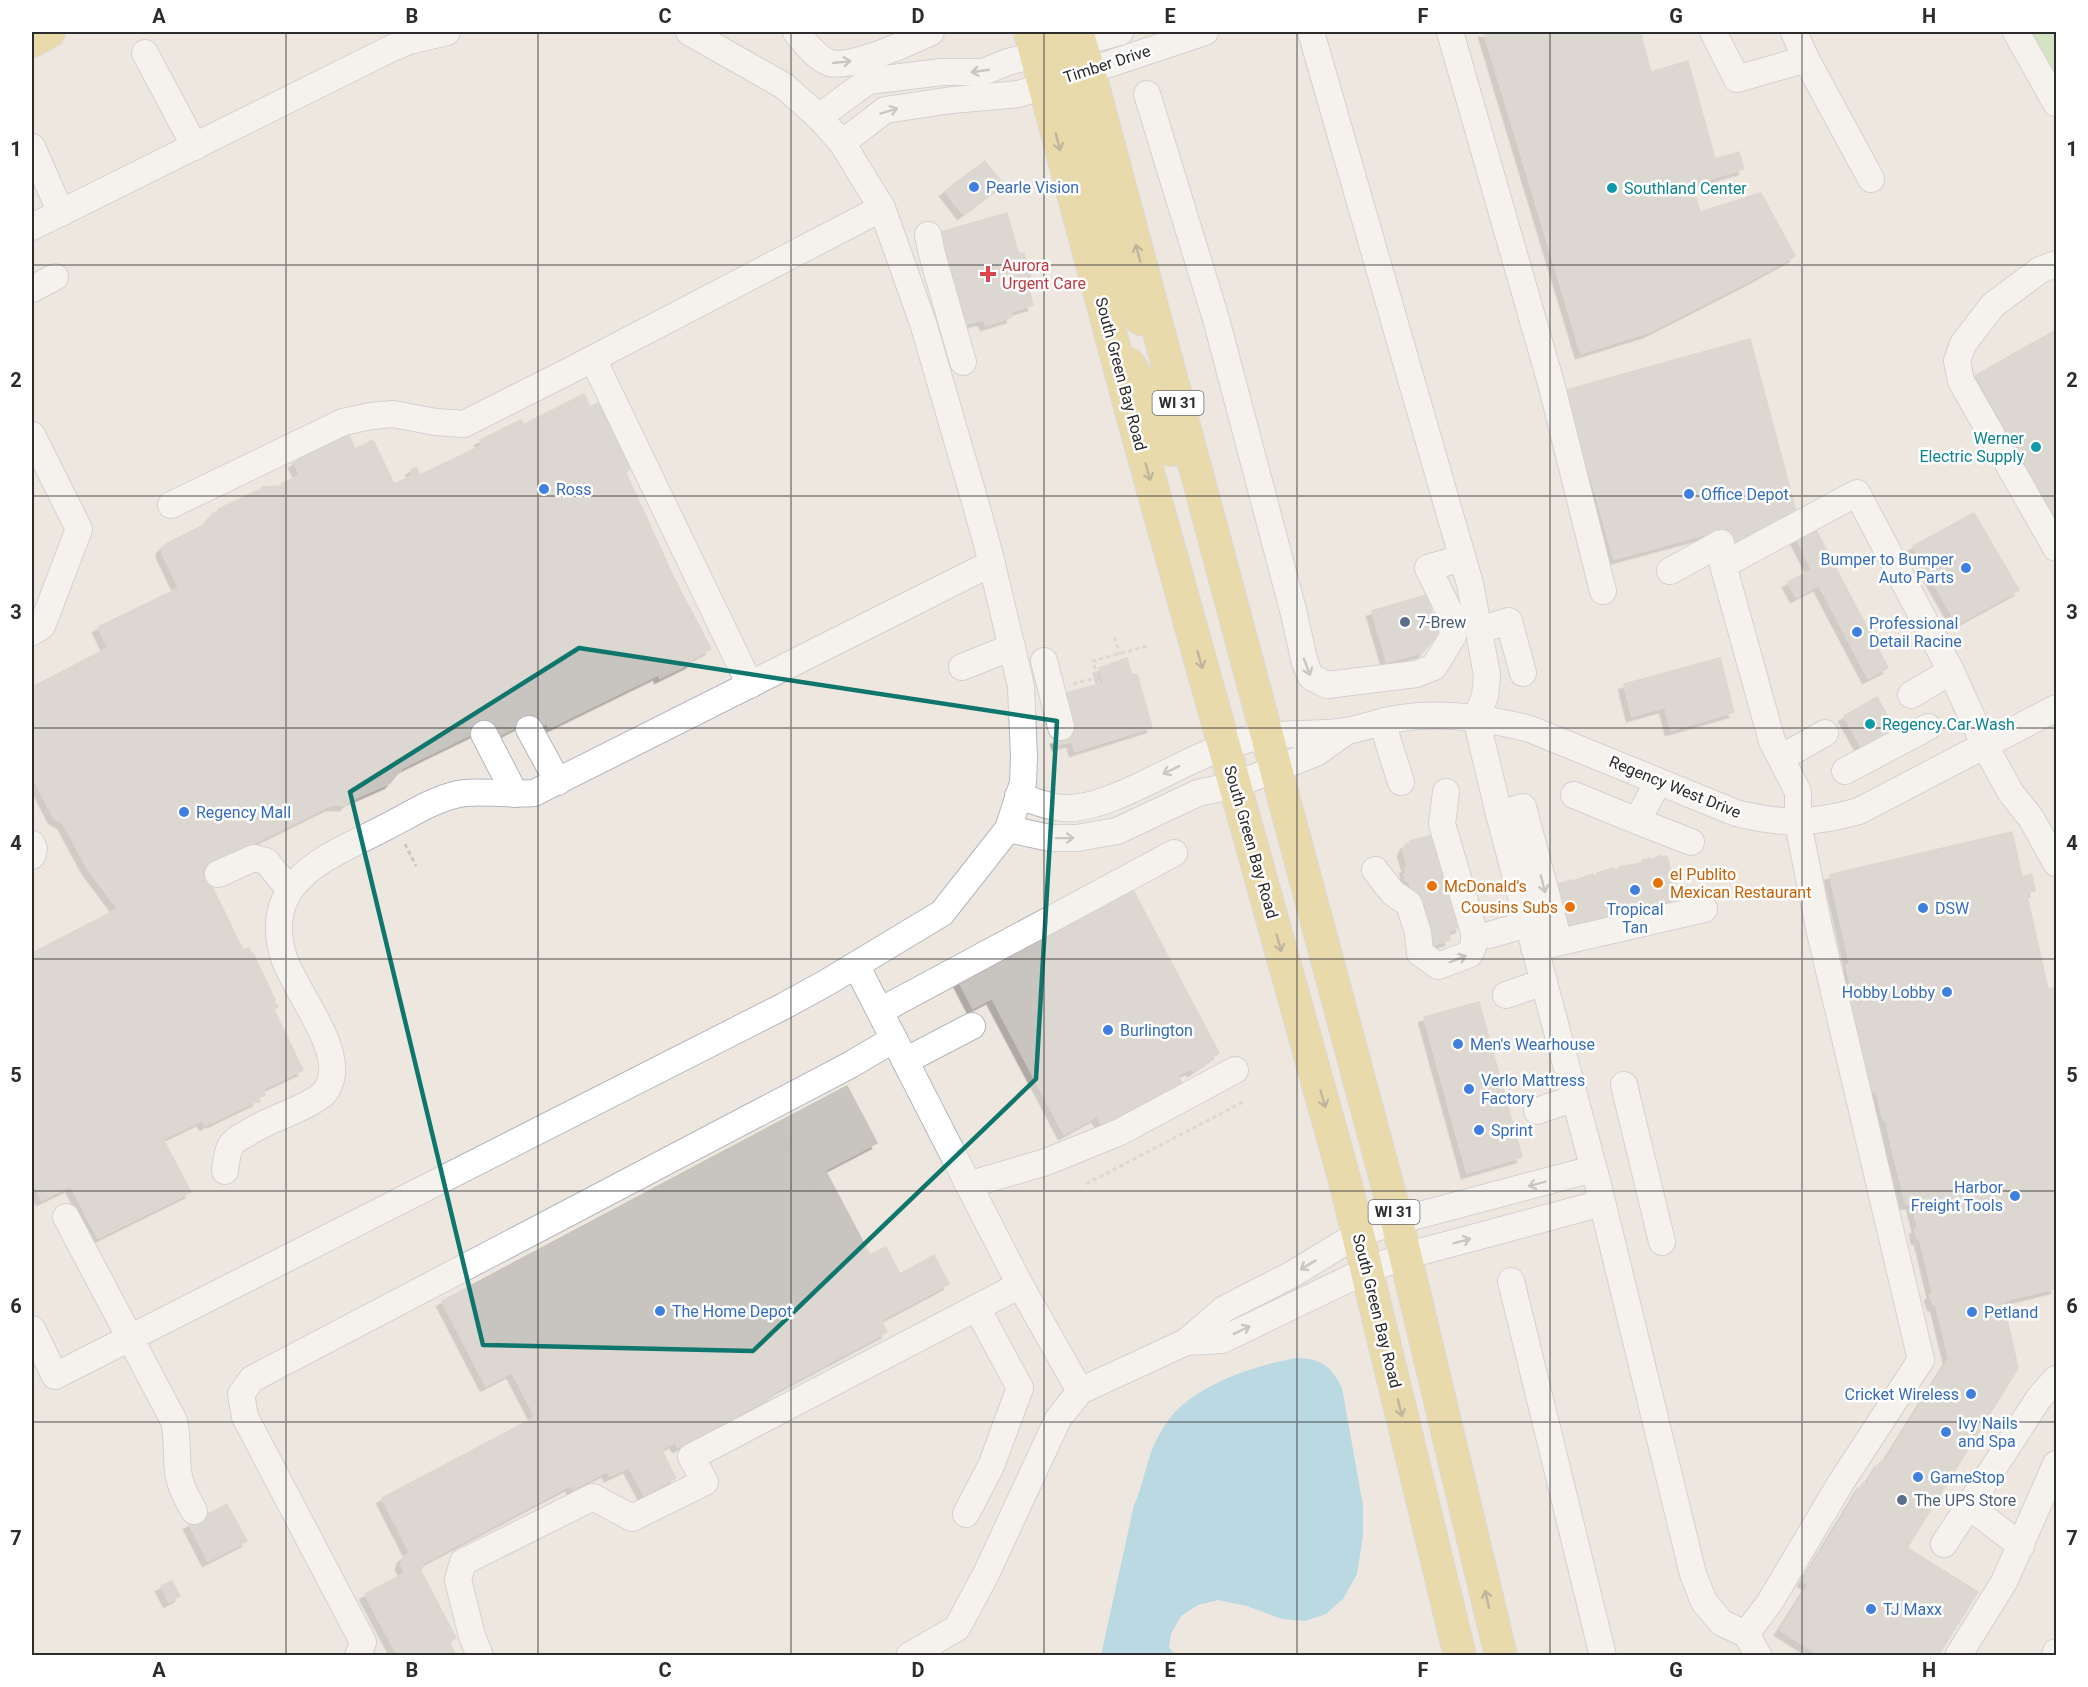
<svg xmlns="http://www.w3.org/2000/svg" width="2088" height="1687" viewBox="0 0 2088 1687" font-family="Roboto,sans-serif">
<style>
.green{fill:#b6dea2}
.water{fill:#7ec8e4}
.building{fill:#c8c4bf;stroke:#c8c3ba;stroke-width:1.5;filter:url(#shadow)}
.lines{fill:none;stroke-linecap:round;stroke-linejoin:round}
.minor-casing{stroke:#b4b6be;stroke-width:28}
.major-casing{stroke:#c8c8c8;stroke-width:34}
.path{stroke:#c8c8c8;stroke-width:3;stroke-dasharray:4.5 3;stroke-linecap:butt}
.minor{stroke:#fff;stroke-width:26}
.major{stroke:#e4ca6e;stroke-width:32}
.oneway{stroke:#a0a0a0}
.oneway2{stroke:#887b4d}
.marked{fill:none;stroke:#0f766e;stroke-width:4.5;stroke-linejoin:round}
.grid{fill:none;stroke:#2c2c2c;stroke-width:1.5;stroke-opacity:0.55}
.shop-dot{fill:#3f7fe0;stroke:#fff;stroke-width:2}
.culture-dot{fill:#0f9aa8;stroke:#fff;stroke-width:2}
.health-dot{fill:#e0444e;stroke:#fff;stroke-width:2}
.service-dot{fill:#5c6f8a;stroke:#fff;stroke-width:2}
.food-dot{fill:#e8710a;stroke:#fff;stroke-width:2}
.labels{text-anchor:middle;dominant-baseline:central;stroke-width:5;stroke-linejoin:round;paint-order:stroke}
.shield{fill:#fff;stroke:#6b6b6b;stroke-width:1.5}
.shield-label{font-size:15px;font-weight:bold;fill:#2c2c2c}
.street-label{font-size:16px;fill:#2c2c2c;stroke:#fff}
.shop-label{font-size:16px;fill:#366cbe;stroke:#fff;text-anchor:start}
.culture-label{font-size:16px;fill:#0d838f;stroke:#fff;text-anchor:start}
.health-label{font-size:16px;fill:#be3a42;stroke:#fff;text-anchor:start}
.service-label{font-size:16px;fill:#4e5e75;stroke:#fff;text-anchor:start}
.food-label{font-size:16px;fill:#c56008;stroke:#fff;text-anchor:start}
.neatline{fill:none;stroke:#2c2c2c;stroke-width:2}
.grid-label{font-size:20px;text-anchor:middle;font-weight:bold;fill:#2c2c2c}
</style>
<defs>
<filter id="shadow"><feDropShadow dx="-5.5" dy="5.5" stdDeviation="0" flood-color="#0004"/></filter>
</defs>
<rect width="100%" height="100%" fill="#ede7e0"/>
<path class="green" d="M2031,32h25v45z"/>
<path class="water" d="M1296,1358c25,0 35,8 46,30l21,117v31l-6,38 -14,25 -17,15 -21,7 -23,-2 -35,-13 -29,-6 -20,5 -17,11 -10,18 -2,13 6,8h-74l33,-150c10,-21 12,-46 23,-66 5,-10 13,-23 21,-30 32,-29 77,-43 118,-51z"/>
<g class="building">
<path d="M1484,32h156l11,40 37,-11 27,98 24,-7 5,17 -52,15 8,28 61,-19 34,63 -48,26 -98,50 -68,21z"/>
<path d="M985,161l18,23 -40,30 -18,-23z"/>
<path d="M1007,213l11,39 2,2 4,-1 8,27 -5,4 6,21 -20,6 -2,2 1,4 -26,8 -2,-5h-3l-20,5 -27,-91z"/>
<path d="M2056,330v189l-80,-144z"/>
<path d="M1750,339l47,176 -65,36 -11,-21 -107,29 -48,-169z"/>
<path d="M584,394l6,13 8,-4 6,11 2,-1 26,53 -6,7 47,103 38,73 -20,10 1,3 -32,16 -1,-4 -110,54 -2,-5 -11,6 -5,-10 -31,16 -6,-12 -92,45 -12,15 -43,19 -1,3h-15l-128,63 40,82 6,-2 2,6 2,-1 22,47 -2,1 5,5 -4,4 29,60 -40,19 2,7 -7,1v3l-45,22 -2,-1 -5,4 -4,-5 -39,19 28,53 -93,46 -27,-52 -29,14 -10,-20v-227l86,-44 -30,-40 -25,-46 -9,-5 -22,-43v-88l76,-39 -10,-21 81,-39 -17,-35v-5l4,-4 38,-19 11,-13 2,1 1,-4 43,-20 1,-2 20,-1 -1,-2 19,-9 -6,-12 5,-3 -1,-2 47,-24 1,3 3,-2 6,14 18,-9 21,44 19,-9 -2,-5 5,-3 4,8 63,-30 -3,-5 41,-20 2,5z"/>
<path d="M1974,513l45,77 -62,34 -44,-78z"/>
<path d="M1814,526l74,142 -20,10 -49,-93 -23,12 -8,-15 24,-12 -17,-34z"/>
<path d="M1426,595l13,38 -16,19 -36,10 -15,-51z"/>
<path d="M1127,658l5,17 5,-1 15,53 -77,24 -3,-10 -14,4 -2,-6 15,-4 -12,-40 44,-12 -4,-15z"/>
<path d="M1720,658l14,54 -63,18 -6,-23 -33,9 -8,-32z"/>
<path d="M1877,697l19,35 -33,18 -19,-34z"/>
<path d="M2012,832l10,45 10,-3 3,17 -9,1 22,97 8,-2v26l-2,1 2,10v264l-53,13 15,67 -111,180 71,44 -40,64h-117l-41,-26 73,-115 5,4 98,-158 -38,-159 -12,2 -15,-60 6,-1 -15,-67 -14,3 -17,-72 15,-2 -30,-132z"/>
<path d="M1432,835v3l3,-1 26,90 -13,4 2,9 -18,5 -17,-42 -6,-23 -3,1 -2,-7h3l-2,-6 3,-1 -5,-16 3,-7 5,-1 -1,-2z"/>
<path d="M1661,855v2l5,-1 2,3 9,40 -117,31 -10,-45 9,-2 2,1v-1l9,-3v2l23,-8v2l5,-1 -1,-2 17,-5 1,3 4,-2v-2l23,-4v-3l8,-2 1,2z"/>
<path d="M1836,873l30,132 -14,3 -3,-13 4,-1 -7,-29h4l-20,-90z"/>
<path d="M1132,888l87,165 -26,18 -2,-2 -14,6 5,8 -38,20 1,1 -8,5 -1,-2 -34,18 -5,-9 -33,18 -72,-136 -19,10 -15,-29z"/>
<path d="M1479,1002l43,155 -55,16 -43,-156z"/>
<path d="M1882,1076l15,67 -6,1 -5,-25 -3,1 -6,-28 -4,-1 -3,-12z"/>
<path d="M847,1086l30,57 -52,27 45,85 16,-8 14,27 34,-19 15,29 -70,37 -104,-197z"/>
<path d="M775,1124l112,208 -115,61 2,3 -96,51 -3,-5 -14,7 15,29 -32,17 -15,-28 -19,9 -3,-5 -34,18 -61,-117 -26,14 -44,-85z"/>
<path d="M1918,1202l38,159 -98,158 -5,-4 -43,70 -7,-4 60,-98 3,2 15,-24 3,2 65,-104 -13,-54h-3l-3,-10 3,-1 -13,-55h-3l-2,-10 3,-1 -6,-25z"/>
<path d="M535,1417l36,68 -148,78 -2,8 35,67 -7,4 8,14h-59l-33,-62 40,-21 -4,-8 2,-8 7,-4 -28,-55z"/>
<path d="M227,1504l20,37 -39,20 -19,-37z"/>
<path d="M172,1581l8,15 -11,6 -8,-16z"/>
</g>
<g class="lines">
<g class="minor-casing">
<g id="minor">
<path d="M796,32c9,11 21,27 34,31 23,5 80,-21 101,-31"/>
<path d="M1311,32l159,552 17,91 -2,21 -9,22 23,96 98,367 96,393 11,28 18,21 24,11 13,22"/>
<path d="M1450,32l101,351 52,208"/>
<path d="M1713,32l24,47 69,-20 65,120"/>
<path d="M1794,32l12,27"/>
<path d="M2016,32l40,71"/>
<path d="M145,53l50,94"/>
<path d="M1147,94l69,225 77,291 12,53 6,14 16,8 89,-11 18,-7 19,-31 -3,-23 -22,-45 34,-10"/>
<path d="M819,117l49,-36 74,-9h41l25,-10 112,-30"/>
<path d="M842,143l43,-33 67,-10 67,-6 186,-62"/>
<path d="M32,147l29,66"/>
<path d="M32,227l358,-178 19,-8 38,-9"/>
<path d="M928,235l4,19 31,108"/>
<path d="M2056,264l-16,6 -47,35 -30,39 -6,17 4,20 95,167"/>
<path d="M32,289l23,-12"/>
<path d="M593,359l157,326"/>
<path d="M32,435l47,94 -37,97 -10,6"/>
<path d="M171,505l172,-83 28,-6 22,-2 43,8 28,2 109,-55 309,-161"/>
<path d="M1670,571l51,-28"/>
<path d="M1479,630l30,-9 14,52"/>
<path d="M1044,661l17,66"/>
<path d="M962,667l50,-20"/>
<path d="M1911,695l40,-24"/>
<path d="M1382,722l19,60"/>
<path d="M529,729l29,53"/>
<path d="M484,734l31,60"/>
<path d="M1781,758l44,-25"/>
<path d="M1845,771l83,-44"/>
<path d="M1658,782l-21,39 54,21"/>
<path d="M1574,795l63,26"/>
<path d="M1018,796c14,4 30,11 44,12 45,4 116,-46 162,-61 13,-5 30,-10 44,-11 26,-3 52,-1 77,-5 15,-2 30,-8 45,-11 46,-10 94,-3 140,9l206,84c48,12 76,11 123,-2l197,-103"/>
<path d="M1499,814l24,-7 36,135"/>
<path d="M1008,829l42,9h27l40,-7 81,-38 37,-8 81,-32 31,-22"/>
<path d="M32,844l2,5 -2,7"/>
<path d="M1375,870l18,23 16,11 9,29 2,20 18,13 32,-12 4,-10v-12l-32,-108 4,-32"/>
<path d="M218,874l36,-16 12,3 24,29"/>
<path d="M1489,935l39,-11"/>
<path d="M1534,948l170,-39"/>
<path d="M856,965l164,320 60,106"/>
<path d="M1506,995l38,-13"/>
<path d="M880,1011l294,-158"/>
<path d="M905,1061l67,-35"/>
<path d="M1624,1085l38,157"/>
<path d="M1537,1111l38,-13"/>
<path d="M225,1171c1,-8 2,-19 6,-26 3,-5 10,-8 15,-11 23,-16 54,-22 76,-39 4,-3 8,-11 9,-16 9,-35 -36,-88 -47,-121 -25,-80 47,-102 102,-131 24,-12 52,-31 79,-34 23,-2 46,2 69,0l458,-230"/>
<path d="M968,1185l78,-23 74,-30 115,-62"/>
<path d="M66,1217l108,204c4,17 2,32 4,49 1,15 9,28 16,41"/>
<path d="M1511,1281l92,375"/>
<path d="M32,1329l23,47 727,-369 44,-24 116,-70 66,-84 15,-46 1,-26 -3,-71 -32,-134 -13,-47 -53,-182 -41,-115 -40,-65 -23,-26 -35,-31 -95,-54"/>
<path d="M1186,1342l36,-2 145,-70 38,-14 197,-53"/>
<path d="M1969,1506l52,40"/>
<path d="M966,1514l25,-48 29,-78 -43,-80"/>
<path d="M1944,1544l95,-146 17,-19"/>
<path d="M1746,1634l24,-32 70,-118 81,-124 -102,-432 -21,-105v-31l-26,-51 -49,-176 134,-72 94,178 34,75 26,47 20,25 25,45"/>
<path d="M358,1656l5,-14 -118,-225 -4,-23 11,-15 598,-314 44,-26"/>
<path d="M480,1656l-8,-20 -14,-56 5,-18 130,-65 39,21 73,-36 -14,-25 329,-172"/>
<path d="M909,1656l48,-28 29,-54 72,-155 22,-28 106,-49 38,-33 67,-34 67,-41 39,-13 196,-52"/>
<path d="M1958,1656l46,-74 52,-118"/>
<path d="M2055,1656l1,-4"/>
</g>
</g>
<g class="major-casing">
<g id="major">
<path d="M1030,32l103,386 213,767 114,471"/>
<path d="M1052,32l5,18 29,19"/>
<path d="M1077,32l12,39 308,1150 104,435"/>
<path d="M32,41l17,-9"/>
<path d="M1036,56l29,23 53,192 23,48"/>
<path d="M1129,364l34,57 8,29"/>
</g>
</g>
<g class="path">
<path d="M1114,637l6,17"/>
<path d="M1073,684l25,-7"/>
<path d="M1099,684l-6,-23 54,-15"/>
<path d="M405,844l11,22"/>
<path d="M1086,1184l157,-82"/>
</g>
<use href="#minor" class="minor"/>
<use href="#major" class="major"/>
</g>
<defs><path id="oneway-shaft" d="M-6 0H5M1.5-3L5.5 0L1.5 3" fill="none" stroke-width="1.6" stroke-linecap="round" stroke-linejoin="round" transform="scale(1.5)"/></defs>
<g class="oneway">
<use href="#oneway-shaft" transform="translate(842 62) rotate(-6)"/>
<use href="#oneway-shaft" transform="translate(980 71) rotate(172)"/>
<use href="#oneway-shaft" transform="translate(889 111) rotate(-17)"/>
<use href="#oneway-shaft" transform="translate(1307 667) rotate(69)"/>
<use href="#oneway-shaft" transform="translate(1171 770) rotate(154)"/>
<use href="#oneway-shaft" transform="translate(1065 838) rotate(-1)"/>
<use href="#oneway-shaft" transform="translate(1543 884) rotate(75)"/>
<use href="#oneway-shaft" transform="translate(1458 959) rotate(-22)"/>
<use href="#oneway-shaft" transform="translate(1537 1184) rotate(165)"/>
<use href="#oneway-shaft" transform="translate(1462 1241) rotate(-15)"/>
<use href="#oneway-shaft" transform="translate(1308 1265) rotate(149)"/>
<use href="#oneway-shaft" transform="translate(1242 1330) rotate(-26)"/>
</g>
<g class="oneway2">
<use href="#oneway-shaft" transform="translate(1058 142) rotate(75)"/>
<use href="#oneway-shaft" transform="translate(1138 253) rotate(-105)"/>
<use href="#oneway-shaft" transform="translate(1148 472) rotate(74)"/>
<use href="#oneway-shaft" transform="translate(1200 660) rotate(74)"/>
<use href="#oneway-shaft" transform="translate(1279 943) rotate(74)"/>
<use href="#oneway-shaft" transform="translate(1323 1099) rotate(74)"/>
<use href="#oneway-shaft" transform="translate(1400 1408) rotate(76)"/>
<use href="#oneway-shaft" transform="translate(1487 1599) rotate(-103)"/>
</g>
<path d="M0 0H2088V1687H0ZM579,648l478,73 -21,358 -283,272 -270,-6 -133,-553z" fill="#ede7e0" fill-opacity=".55" fill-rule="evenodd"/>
<path class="marked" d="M579,648l478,73 -21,358 -283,272 -270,-6 -133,-553z"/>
<path class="grid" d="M286,32v1624M538,32v1624M791,32v1624M1044,32v1624M1297,32v1624M1550,32v1624M1802,32v1624M32,265h2024M32,496h2024M32,728h2024M32,959h2024M32,1191h2024M32,1422h2024"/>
<g class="shop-dot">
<circle cx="974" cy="187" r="6"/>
<circle cx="544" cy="489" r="6"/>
<circle cx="1689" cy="494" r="6"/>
<circle cx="1966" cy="568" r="6"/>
<circle cx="1857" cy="632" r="6"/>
<circle cx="184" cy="812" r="6"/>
<circle cx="1635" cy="890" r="6"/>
<circle cx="1923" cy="908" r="6"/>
<circle cx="1947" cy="992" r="6"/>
<circle cx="1108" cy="1030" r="6"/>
<circle cx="1458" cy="1044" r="6"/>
<circle cx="1469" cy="1089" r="6"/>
<circle cx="1479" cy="1130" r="6"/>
<circle cx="2015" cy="1196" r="6"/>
<circle cx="660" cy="1311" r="6"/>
<circle cx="1972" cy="1312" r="6"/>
<circle cx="1971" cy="1394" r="6"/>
<circle cx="1946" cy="1432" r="6"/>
<circle cx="1918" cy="1477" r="6"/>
<circle cx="1871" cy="1609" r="6"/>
</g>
<g class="culture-dot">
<circle cx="1612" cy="188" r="6"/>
<circle cx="2036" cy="447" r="6"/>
<circle cx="1870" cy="724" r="6"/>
</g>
<path class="health-dot" d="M985 265h6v6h6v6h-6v6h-6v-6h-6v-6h6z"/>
<g class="service-dot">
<circle cx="1405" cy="622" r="6"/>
<circle cx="1902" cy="1500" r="6"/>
</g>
<g class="food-dot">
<circle cx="1658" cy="883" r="6"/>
<circle cx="1432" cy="886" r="6"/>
<circle cx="1570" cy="907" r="6"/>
</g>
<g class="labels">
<g class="shield">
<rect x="1152.5" y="391" width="51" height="24" rx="4.5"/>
<rect x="1368.5" y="1200" width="51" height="24" rx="4.5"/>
</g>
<g class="shield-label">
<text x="1178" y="403">WI 31</text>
<text x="1394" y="1212">WI 31</text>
</g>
<g class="street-label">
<text transform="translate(1107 64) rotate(-18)">Timber Drive</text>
<text transform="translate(1121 374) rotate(75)">South Green Bay Road</text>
<text transform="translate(1675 787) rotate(22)">Regency West Drive</text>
<text transform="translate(1251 842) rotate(74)">South Green Bay Road</text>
<text transform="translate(1377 1311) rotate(76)">South Green Bay Road</text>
</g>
<g class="shop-label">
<text x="986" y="187">Pearle Vision</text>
<text x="556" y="489">Ross</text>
<text x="1701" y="494">Office Depot</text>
<text x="1954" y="559" text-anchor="end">Bumper to Bumper<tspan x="1954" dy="18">Auto Parts</tspan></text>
<text x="1869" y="623">Professional<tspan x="1869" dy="18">Detail Racine</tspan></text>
<text x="196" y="812">Regency Mall</text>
<text x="1935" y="908">DSW</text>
<text x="1635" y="909" text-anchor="middle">Tropical<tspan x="1635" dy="18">Tan</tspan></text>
<text x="1935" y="992" text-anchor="end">Hobby Lobby</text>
<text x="1120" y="1030">Burlington</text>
<text x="1470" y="1044">Men's Wearhouse</text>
<text x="1481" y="1080">Verlo Mattress<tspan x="1481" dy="18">Factory</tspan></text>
<text x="1491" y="1130">Sprint</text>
<text x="2003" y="1187" text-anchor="end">Harbor<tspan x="2003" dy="18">Freight Tools</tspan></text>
<text x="672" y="1311">The Home Depot</text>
<text x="1984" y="1312">Petland</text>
<text x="1959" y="1394" text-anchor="end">Cricket Wireless</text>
<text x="1958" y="1423">Ivy Nails<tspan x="1958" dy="18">and Spa</tspan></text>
<text x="1930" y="1477">GameStop</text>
<text x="1883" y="1609">TJ Maxx</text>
</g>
<g class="culture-label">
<text x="1624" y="188">Southland Center</text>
<text x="2024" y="438" text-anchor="end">Werner<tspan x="2024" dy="18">Electric Supply</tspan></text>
<text x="1882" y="724">Regency Car Wash</text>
</g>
<g class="health-label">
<text x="1002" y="265">Aurora<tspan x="1002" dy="18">Urgent Care</tspan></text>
</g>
<g class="service-label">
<text x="1417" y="622">7-Brew</text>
<text x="1914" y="1500">The UPS Store</text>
</g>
<g class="food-label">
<text x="1670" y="874">el Publito<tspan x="1670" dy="18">Mexican Restaurant</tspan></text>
<text x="1444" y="886">McDonald's</text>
<text x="1558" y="907" text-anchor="end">Cousins Subs</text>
</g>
</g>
<rect width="2088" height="1687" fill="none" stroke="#ffffff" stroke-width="66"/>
<rect x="33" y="33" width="2022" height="1621" class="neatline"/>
<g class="grid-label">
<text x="159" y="23">A</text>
<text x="412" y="23">B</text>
<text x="665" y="23">C</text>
<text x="918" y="23">D</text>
<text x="1170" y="23">E</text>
<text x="1423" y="23">F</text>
<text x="1676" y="23">G</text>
<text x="1929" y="23">H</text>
<text x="16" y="156">1</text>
<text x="2072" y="156">1</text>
<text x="16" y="387">2</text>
<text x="2072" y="387">2</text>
<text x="16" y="619">3</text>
<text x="2072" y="619">3</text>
<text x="16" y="850">4</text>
<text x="2072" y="850">4</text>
<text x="16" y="1082">5</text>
<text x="2072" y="1082">5</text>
<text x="16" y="1313">6</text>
<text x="2072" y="1313">6</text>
<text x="16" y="1545">7</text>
<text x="2072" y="1545">7</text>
<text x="159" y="1677">A</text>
<text x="412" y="1677">B</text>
<text x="665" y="1677">C</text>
<text x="918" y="1677">D</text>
<text x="1170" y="1677">E</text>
<text x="1423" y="1677">F</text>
<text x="1676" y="1677">G</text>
<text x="1929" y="1677">H</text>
</g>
</svg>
